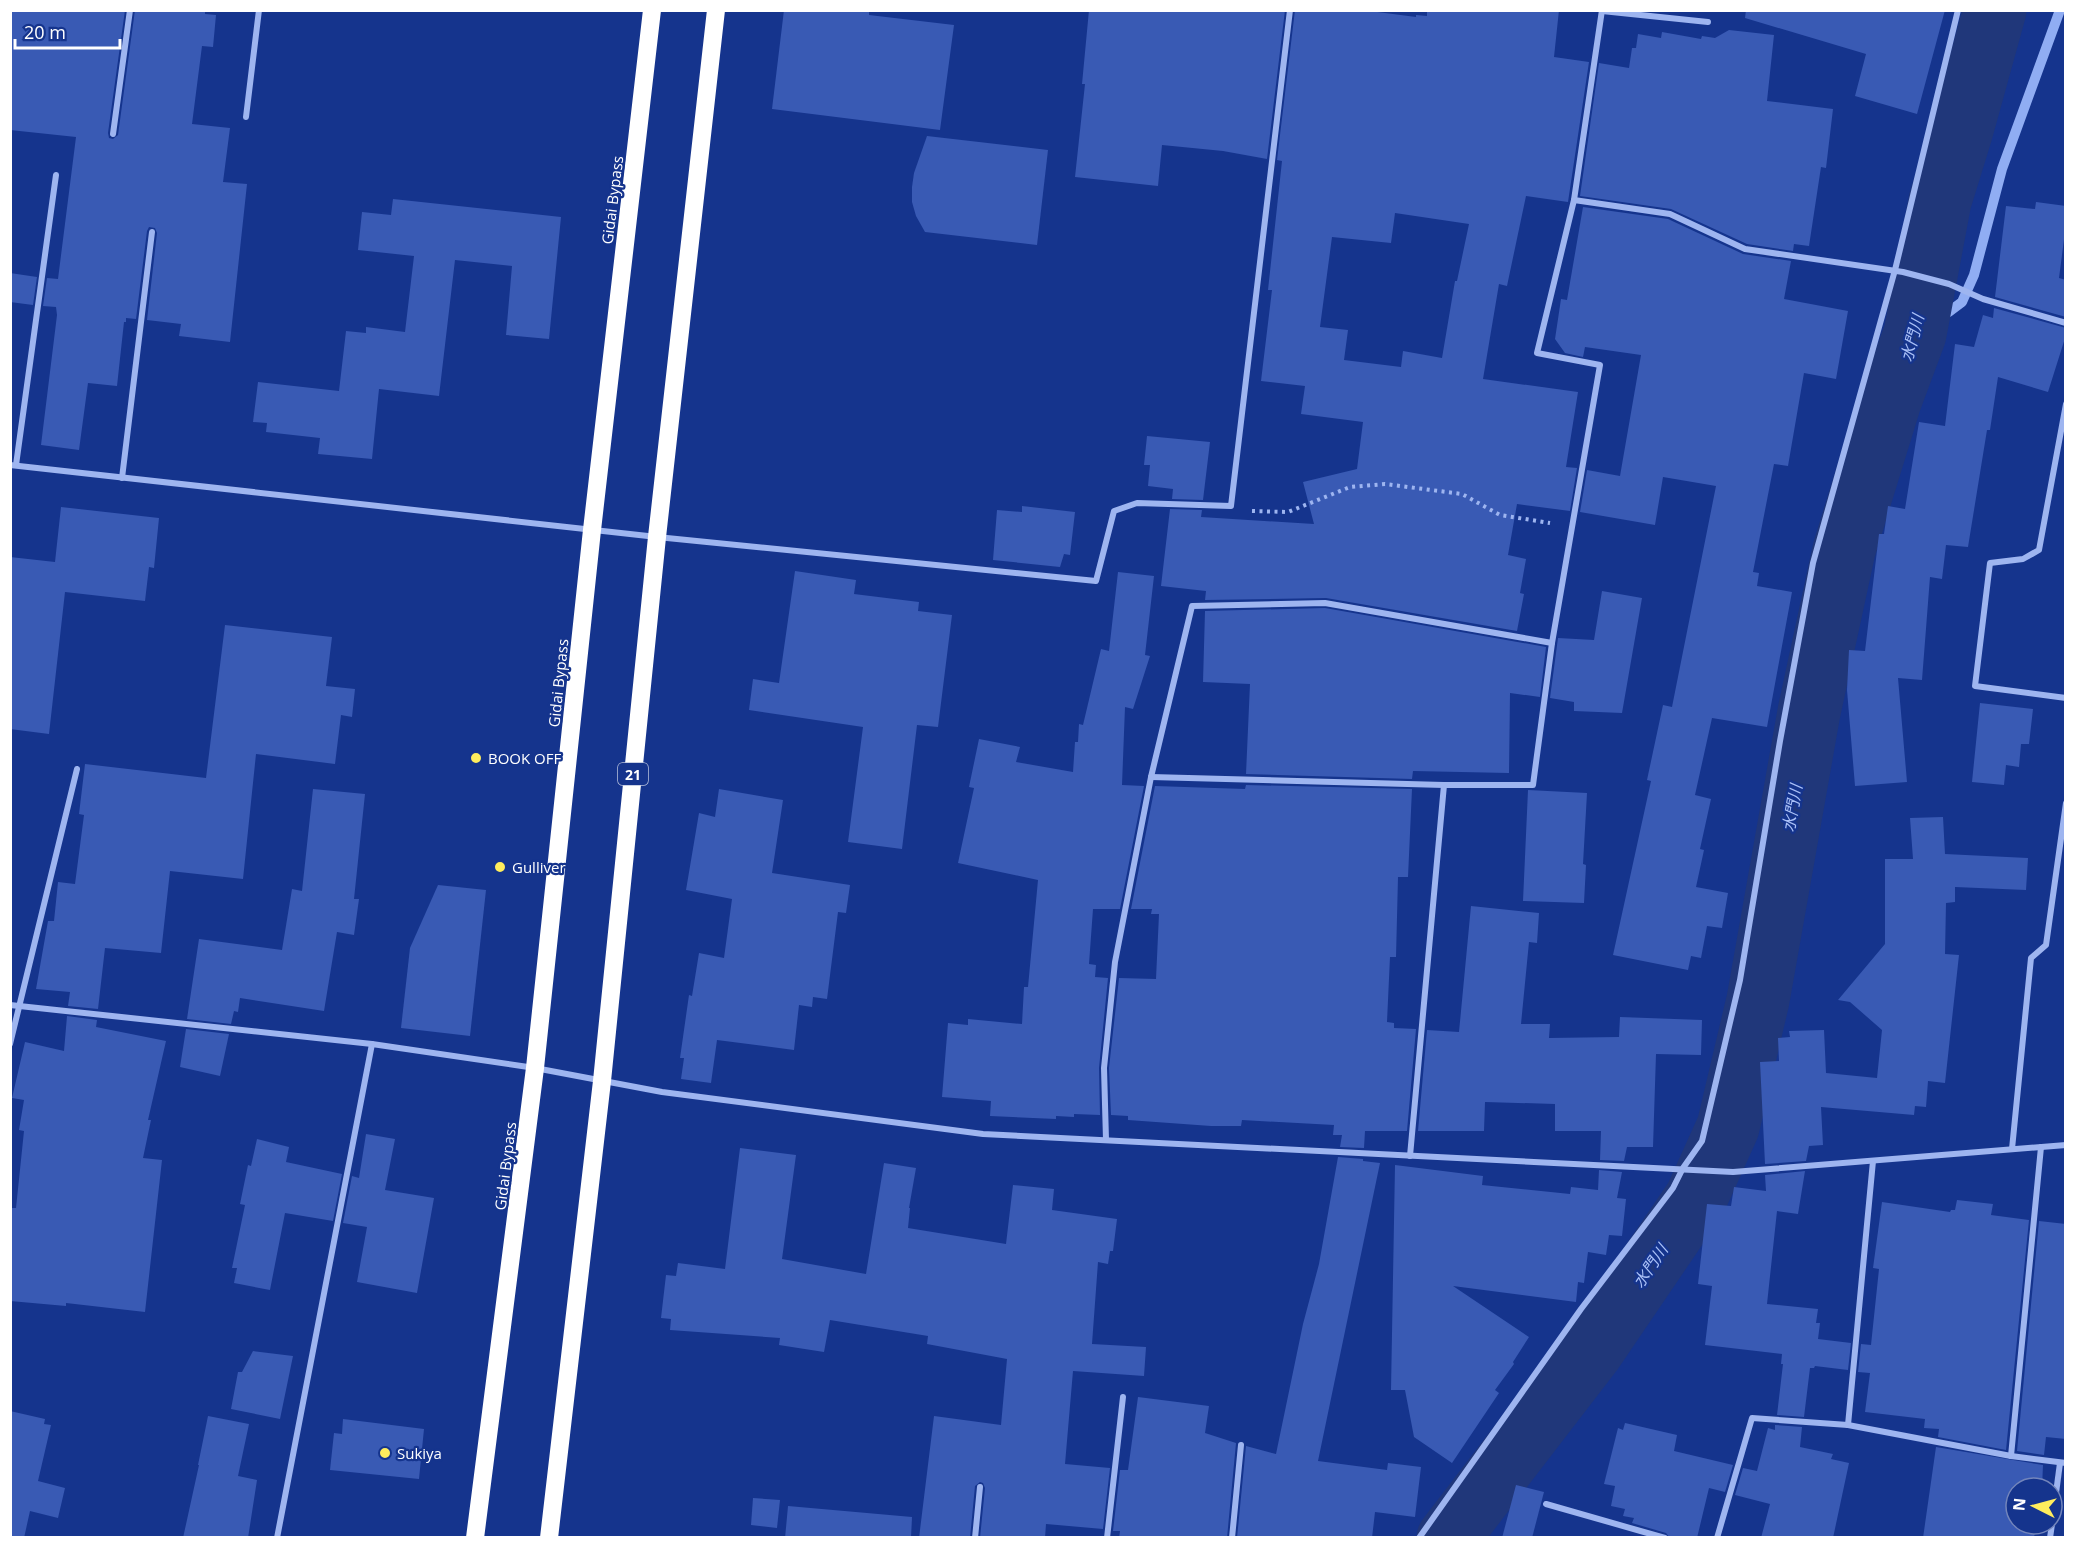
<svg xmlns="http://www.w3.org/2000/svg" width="2076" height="1548" viewBox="0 0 2076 1548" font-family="'Open Sans','Noto Sans JP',sans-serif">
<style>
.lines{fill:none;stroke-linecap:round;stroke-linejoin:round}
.stream{stroke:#90adf3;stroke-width:10}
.river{stroke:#20377a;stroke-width:63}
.building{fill:#395ab4;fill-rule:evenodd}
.path{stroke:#9eb5f0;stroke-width:4;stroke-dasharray:3 4.5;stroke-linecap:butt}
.street{stroke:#9eb5f0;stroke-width:6}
.highway{stroke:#fff;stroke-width:18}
.poi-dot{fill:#ffed5d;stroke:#15348d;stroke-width:2}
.labels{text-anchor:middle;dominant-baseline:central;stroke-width:4.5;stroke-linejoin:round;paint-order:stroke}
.shield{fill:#15348d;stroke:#b9c2dd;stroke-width:1.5}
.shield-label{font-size:14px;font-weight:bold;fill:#fff}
.street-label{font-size:15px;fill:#fff;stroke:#15348d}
.poi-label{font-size:15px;fill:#fff;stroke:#15348d;text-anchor:start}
.water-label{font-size:16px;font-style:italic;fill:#aac0f7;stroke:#15348d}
</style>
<rect width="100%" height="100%" fill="#15348d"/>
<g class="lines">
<path class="stream" d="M1915,334l35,-23 12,-9 12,-27 28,-106 58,-159"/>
<path class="river" d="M1448,1538l144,-187 104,-153 32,-71 30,-127 51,-288 35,-162 46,-149 25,-67 25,-133 21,-68 34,-123"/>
</g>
<g class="building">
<path d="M10,10h115l-17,123 1,5 4,1 5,-4 17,-125h70v4l11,1 -3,32 -11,-1 -10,78 38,4 -7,54 24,2 -17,158 -51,-6 2,-12 -34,-4 10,-87 -2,-5 -6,-1 -2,4 -11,88 -10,-1v4h-2l-7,64 -29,-3 -9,67 -38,-5 16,-130 -1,-8 -13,-1 4,-28 11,1 18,-142 -66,-7z"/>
<path d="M784,10h85v5l85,10 -14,105 -168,-21z"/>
<path d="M1089,10h196l-18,149 -44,-8 -61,-6 -4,41 -83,-9 10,-93h-3z"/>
<path d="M1295,10h67l54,7v-2l11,1v-6h132l-5,47 35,5 -21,140 -42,-6 -19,90 -8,-2 -16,95 95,13 -12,75 11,1 -7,43 -53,-7 -9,51 18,4 -6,34 4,1 -7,37 -191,-33 -121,2 1,-9 -45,-5 9,-77 32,1 -1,7 113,7 -11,-42 54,-13 6,-47 -62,-8 4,-28 -44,-5 11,-91h-4l14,-129 -5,-1zM1395,213l74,11 -12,57h-2l-13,77 -39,-7 -2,16 -57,-7 4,-30 -28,-3 12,-90 59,6z"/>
<path d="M1746,10h199l-28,104 -62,-18 11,-42 -121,-36z"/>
<path d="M1729,30l45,5 -7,66 66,8 -7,59 -5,-1 -12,79 -15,-2 -1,7 -46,-7 -76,-35 -91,-13 19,-133 30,5 3,-20h4l2,-14 23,4 1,-6 39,7 1,-3 13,2z"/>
<path d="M927,136l121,14 -11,95 -112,-13 -9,-16 -4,-14v-15l2,-14z"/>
<path d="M393,199l168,18 -12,122 -43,-4 6,-69 -57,-6 -16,136 -60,-7 -7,70 -54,-5 2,-16 -54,-6 1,-9 -14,-1 5,-40 81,9 7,-60 20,2v-6l39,5 9,-76 -56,-6 4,-38 29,3z"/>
<path d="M2036,202l30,4v18l-7,54 7,2v37l-71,-20 11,-91 29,3z"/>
<path d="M1583,207l85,12 75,35 48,7 -7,38 64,12 -12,68 -32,-6 -16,93 -14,-2 -21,108 6,1 -2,13 35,6 -25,135 -55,-9 -17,77 16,4 -11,50 4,1 -8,37 32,6 -6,35 -15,-2 -6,32 -10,-2 -3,14 -75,-15 38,-174 -4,-1 16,-75 9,2 44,-221 -53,-9 -8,48 -75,-13 7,-42 33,6 21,-121 -56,-8 -2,10 -18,-4 -10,-14 6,-40 6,1z"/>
<path d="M10,273l27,4 -4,28 -23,-3z"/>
<path d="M1994,308l72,20v7l-18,57 -50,-15 -8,53h-3l-19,117 -22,-2 -4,34 -12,-2 -8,103 -24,-2 9,104 -52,4 -8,-96 2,-40 16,1 14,-117h5l4,-28 17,3 14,-87 26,4 10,-82 19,3 9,-32 10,3z"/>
<path d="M1147,436l63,6 -7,58 -31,-1 1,-10 -25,-3 2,-21h-6z"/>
<path d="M1022,506l53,6 -5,43 -6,-1 -4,13 -67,-7 4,-50 25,2z"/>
<path d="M61,507l98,11 -5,50 -5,-1 -4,34 -80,-9 -16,142 -39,-5v-172l45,5z"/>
<path d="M795,571l61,9 -2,14 65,8 -1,9 34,4 -14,112 -21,-2 -15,124 -54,-7 15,-115 -114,-17 4,-31 26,4z"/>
<path d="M1118,572l36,4 -9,79 5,1 -17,53 -8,-2 -3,78 22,1 -24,123h-27l-4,55 7,1 -1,12 13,1 -9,90 1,47 -26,-1v3l-18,-1v3l-66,-3 1,-15 -49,-4 6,-74 20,2v-6l54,5 2,-37h4l10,-107 -80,-17 16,-75 -5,-1 10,-48 41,8 -4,15 57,10 2,-30h3l1,-18 4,1 18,-76 8,2z"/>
<path d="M1602,591l40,7 -20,115 -48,-2v-9l-24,-4 8,-60 36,2z"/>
<path d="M1325,608l221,39 -6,50 -30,-4 -1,80 -96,-2 -1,8 -166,-5 4,-90 -47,-2 2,-71z"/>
<path d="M225,625l107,12 -6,49 29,3 -3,28 -11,-2 -6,49 -79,-10 -13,125 -73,-8 -9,82 -56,-5 -7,61 -30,-3 2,-14 -34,-3 12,-68h6l4,-39 17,2 9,-69 -5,-1 6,-50 121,14z"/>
<path d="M1980,703l53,6 -4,35h-8l-2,23 -13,-2 -2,20 -32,-3z"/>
<path d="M1246,785l166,4 -4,88h-10l-2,80h-6l-3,65 7,1v5l22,1 -9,102h-42l-1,17 -24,-1 2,-12h-9l1,-10 -92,-5 -1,6h-30l-83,-6v-4l-17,-1 -2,-47 10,-90 37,1 3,-65h-8l1,-5h-21l24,-123 90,3z"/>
<path d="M313,789l52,5 -11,105h5l-5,36 -17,-3 -13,79 -84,-13 -2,14 -4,-1 -3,13 -44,-5 12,-80 83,11 10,-61 10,2z"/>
<path d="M719,789l64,11 -11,73 78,12 -4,28 -8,-1 -11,87 -14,-2 -1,10 -13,-2 -5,45 -77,-10 -6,43 -30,-4 3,-21h-4l9,-63 3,1 7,-43 25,5 8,-59 -46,-9 13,-77 16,4z"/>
<path d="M1528,790l59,3 -4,71 3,1 -2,38 -61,-2z"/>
<path d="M1943,817l2,37 83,4 -2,32 -71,-3v15l-9,1 -1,51 14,1 -14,128 -17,-2 -2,26 -11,-1 -1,9 -93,-8 2,38 -14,1 -3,15 -41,3 -5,-102 19,-1 -1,-23 12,-1 -1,-6 35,-1 2,43 51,5 5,-48 -32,-28 -12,-2 47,-56v-85h28l-3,-41z"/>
<path d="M438,885l48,5 -16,146 -69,-8 9,-80z"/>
<path d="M1471,906l68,7 -2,30 -8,-1 -8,82h29l-1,14 70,-1 1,-20 82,3 -1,35 -45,-1 -3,93h-26l-3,14 -24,-1 1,-29h-46v-27l-70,-2 -1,29h-66l9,-101 32,2z"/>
<path d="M67,1016l30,4 -1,7 70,14 -18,79h3l-8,38 19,2 -17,152 -79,-9v3l-56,-5v-93h6l8,-77 -5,-1 5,-30 -12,-2 13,-56 39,9z"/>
<path d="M186,1029l43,5 -9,42 -40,-9z"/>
<path d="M366,1134l29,5 -10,51 49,8 -17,95 -60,-11 10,-55 -24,-4 9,-47 7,2z"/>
<path d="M257,1139l32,8 -3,15 56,12 -9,47 -48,-8 -15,77 -36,-7 3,-15h-5l13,-63 -5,-1 8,-39 3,1z"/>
<path d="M740,1148l56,7 -14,104 84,15 18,-111 32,5 -7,40h1l-2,20 98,16 7,-59 41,4 -2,21 65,9 -4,32h-3l-2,13 -10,-2 -6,82 54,3 -2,29 -71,-5 -8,93 45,4 -7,61 -57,-5 -1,14h-65l5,-50 -2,-5 -3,-1 -5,4 -5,52h-51l15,-122 67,9 6,-66 -80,-15 1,-8 -98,-16 -6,32 -45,-7 1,-7 -110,-8 1,-11 -10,-1 5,-43 10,1 2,-13 47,6z"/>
<path d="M1338,1157l25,2v2l17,2 -62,298 69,9 1,-7 33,4 -6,50 -40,-5 -3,26h-135l9,-92 30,8 27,-130 16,-60z"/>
<path d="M1395,1165l88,11 -1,9 88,9 1,-7 27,3 1,-20 23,2 -5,26 9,1 -4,37 -13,-1 -3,20 -18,-3 -4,31 -6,-1 -2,20 -123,-16 76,51 -16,25 1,2 -19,26 4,3 -47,70 -38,-26 -9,-47h-14z"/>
<path d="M1805,1171l-7,43 -21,-3 -10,93 51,5 -2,14h4l-2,16 33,4 -3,27 -33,-4 -1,2h-4l-6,49 -27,-2 6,-51h-2l1,-10 -77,-9 7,-59 -14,-2 9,-80 24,2 3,-19 32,4 -1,-16z"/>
<path d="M1957,1200l36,4 -2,11 38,5 -23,230 -68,-13 1,-8 -15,-1 1,-9 -60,-7 5,-39 -12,-1 3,-28 10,1 8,-76 -6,-1 9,-66 68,10 1,-2h4z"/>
<path d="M2039,1221l27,3v215l-20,-2 -2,18 -27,-4z"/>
<path d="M253,1351l40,5 -13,63 -49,-10 7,-37h4z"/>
<path d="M1138,1397l71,9 -4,27 31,10 -9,95h-108l1,-7h-7l7,-61h8z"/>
<path d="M10,1411l35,8 -1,5 7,1 -13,56 27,7 -7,30 -28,-7 -6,27h-14z"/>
<path d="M208,1416l41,8 -11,52 19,4 -9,58h-65l16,-73h-1z"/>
<path d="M343,1419l81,10 -5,50 -89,-9 4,-37 8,1z"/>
<path d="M1625,1423l52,12 -3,16 59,14 -8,27 -16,-4 -12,50h-27l-4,-5 -34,-10 2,-5 -11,-2 2,-7 -14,-3 4,-20 -11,-2 14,-56 5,2z"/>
<path d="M1775,1425l27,2 -2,20 33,7 -2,5 18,4 -16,75h-72l9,-34 -35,-9 8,-27 14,3 11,-43 7,2z"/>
<path d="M1936,1447l107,18 -1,23h-26v36h20l-2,14h-111z"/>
<path d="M1516,1485l28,7 -12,46h-30z"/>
<path d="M753,1498l27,2 -3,28 -26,-3z"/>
<path d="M788,1506l124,11 -1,21h-126z"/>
</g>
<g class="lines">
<path class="path" d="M1252,511l36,1 62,-25 35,-3 77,10 38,21 50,8"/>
<g class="street">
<path d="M1602,11l106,11"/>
<path d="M246,117l13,-107"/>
<path d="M113,134l17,-124"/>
<path d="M1574,200l28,-190"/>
<path d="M2066,404l-27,146 -16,9 -33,4 -15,123 91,12"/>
<path d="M10,465l647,72 439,44 18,-70 23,-8 94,3 59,-496"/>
<path d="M16,465l40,-290"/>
<path d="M122,478l30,-246"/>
<path d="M1151,777l293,8h89l19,-142"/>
<path d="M10,1005l362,39 163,24 127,24 321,42 750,38 333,-27"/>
<path d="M10,1044l67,-275"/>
<path d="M1106,1140l-2,-72 11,-106 36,-185 41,-171 133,-3 227,40 48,-278 -63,-12 37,-153 96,14 75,35 158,23 46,12 34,15 83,24"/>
<path d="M2012,1149l19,-191 15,-13 20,-142"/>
<path d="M1410,1156l34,-371"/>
<path d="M1848,1425l25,-264"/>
<path d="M2011,1456l30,-309"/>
<path d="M1546,1504l119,34"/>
<path d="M2052,1523l8,-60"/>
<path d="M277,1538l95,-494"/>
<path d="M975,1538l5,-51"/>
<path d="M1107,1538l16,-141"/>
<path d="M1232,1538l9,-93"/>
<path d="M1419,1538l162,-229 92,-121 10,-20 19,-27 38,-161 40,-239 33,-178 82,-293 63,-260"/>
<path d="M1717,1538l35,-120 96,7 163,31 55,7"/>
<path d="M2050,1538l2,-14"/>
</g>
<g class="highway">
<path d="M475,1538l60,-470 57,-538 60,-520"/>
<path d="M549,1538l53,-457 55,-544 59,-527"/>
</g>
</g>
<g class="poi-dot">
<circle cx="476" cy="758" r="6"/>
<circle cx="500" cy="867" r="6"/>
<circle cx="385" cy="1453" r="6"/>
</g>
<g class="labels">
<rect class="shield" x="618" y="763" width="30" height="22" rx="4.5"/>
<g class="shield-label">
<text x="633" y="774">21</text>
</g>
<g class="street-label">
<text transform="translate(612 200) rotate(-83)">Gidai Bypass</text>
<text transform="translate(558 683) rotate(-84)">Gidai Bypass</text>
<text transform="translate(505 1166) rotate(-83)">Gidai Bypass</text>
</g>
<g class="poi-label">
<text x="488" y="758">BOOK OFF</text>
<text x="512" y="867">Gulliver</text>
<text x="397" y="1453">Sukiya</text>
</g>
<g class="water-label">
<text transform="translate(1912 338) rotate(-75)">水門川</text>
<text transform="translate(1792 808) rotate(-80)">水門川</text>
<text transform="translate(1650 1266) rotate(-56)">水門川</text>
</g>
</g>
<rect width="2076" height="1548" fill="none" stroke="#ffffff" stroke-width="24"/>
<g transform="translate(2034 1506) rotate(276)"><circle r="28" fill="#15348d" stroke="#7385bb" stroke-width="1.5"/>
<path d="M0-4.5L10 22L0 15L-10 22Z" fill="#ffed5d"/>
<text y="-9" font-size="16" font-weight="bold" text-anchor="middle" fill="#ffffff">N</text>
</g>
<path d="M15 39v9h105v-9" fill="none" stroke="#ffffff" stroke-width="3"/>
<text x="24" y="39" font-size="18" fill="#ffffff" stroke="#15348d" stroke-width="4.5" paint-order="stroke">20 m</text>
</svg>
